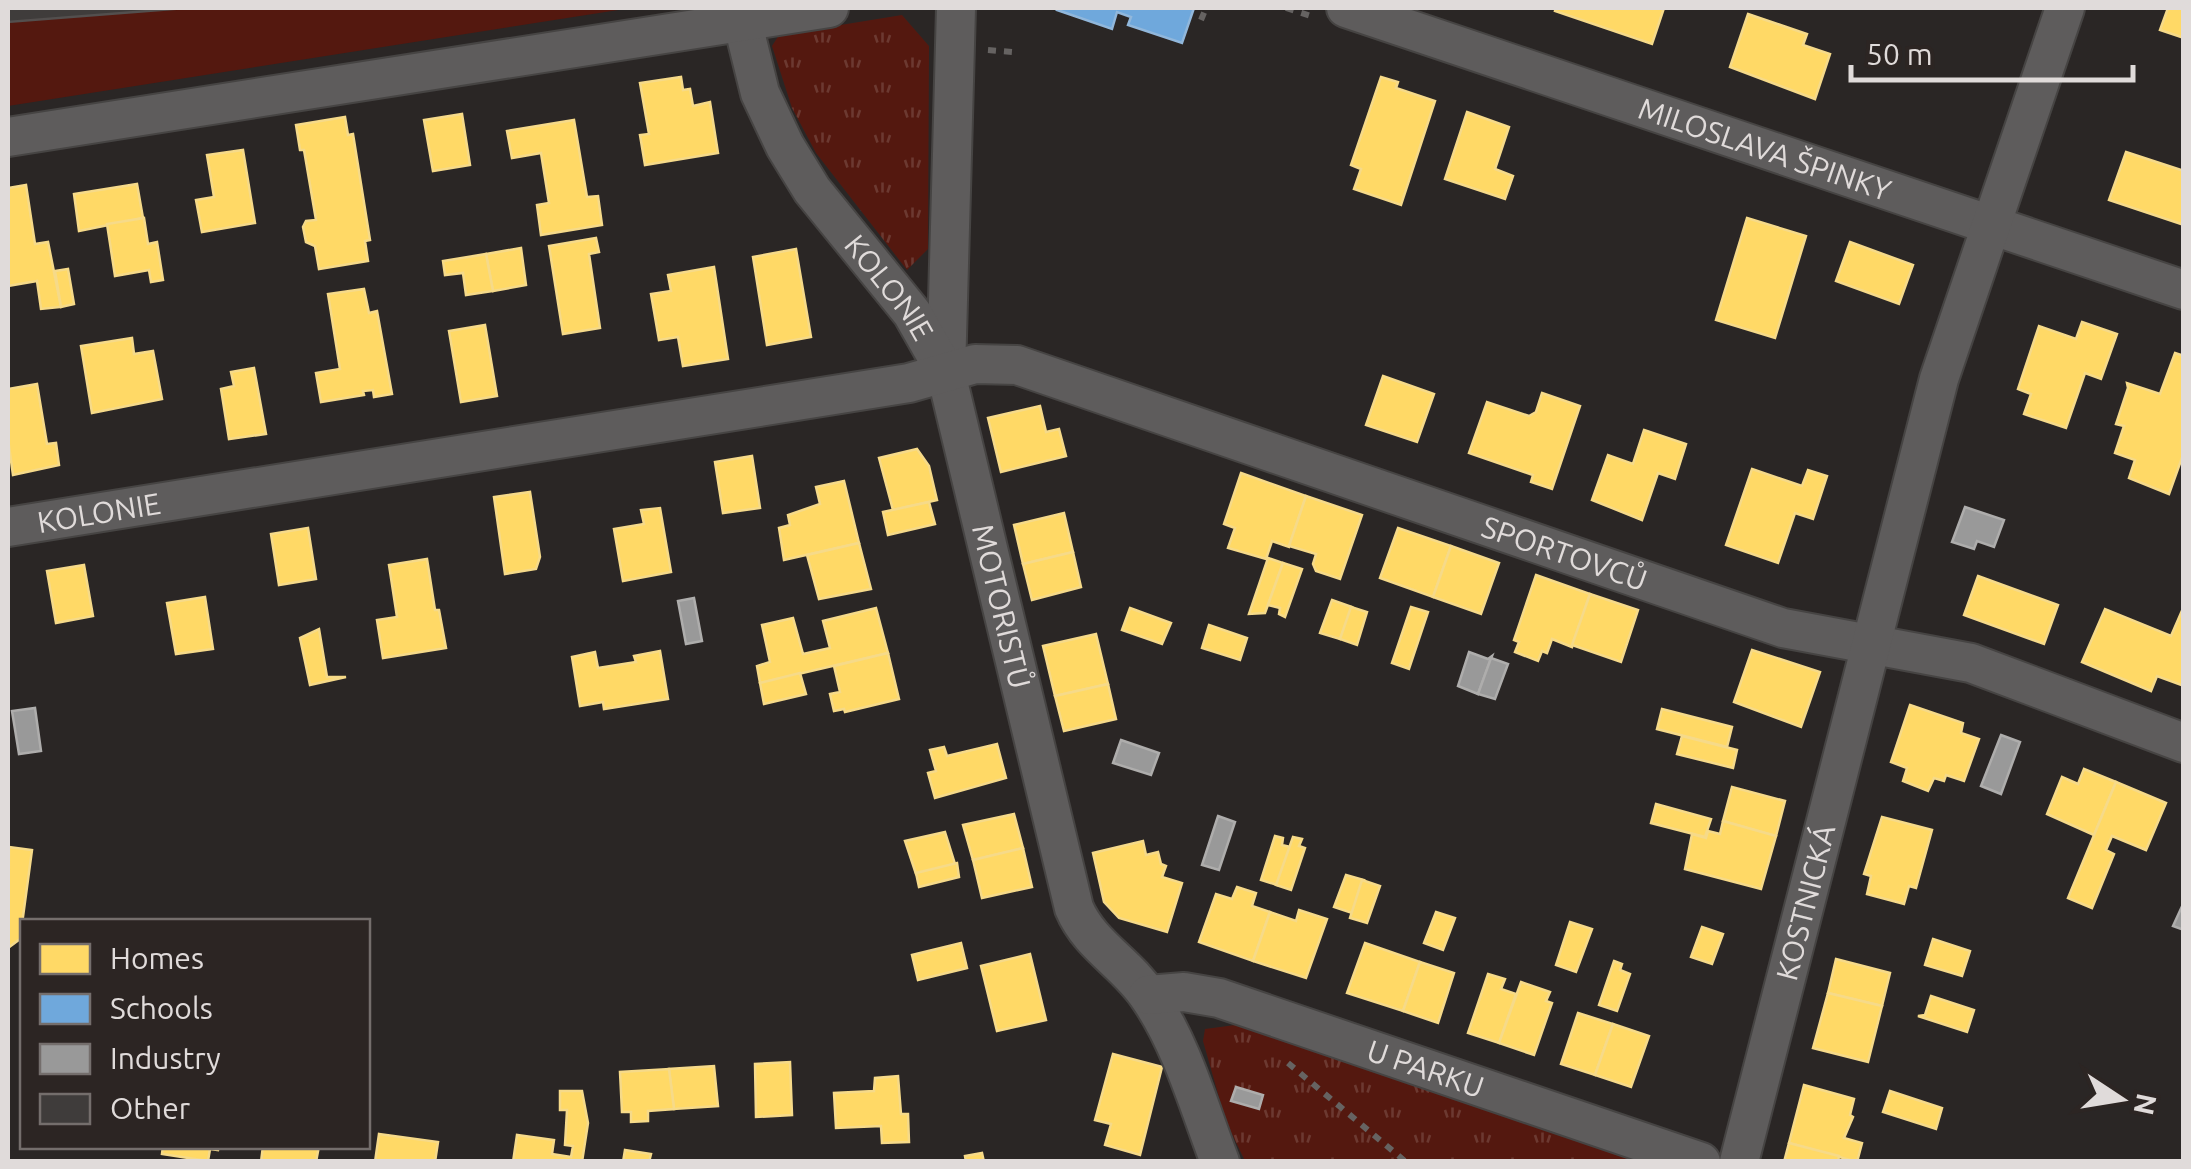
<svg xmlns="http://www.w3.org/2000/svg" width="2191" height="1169" viewBox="0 0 2191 1169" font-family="Ubuntu,sans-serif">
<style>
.park{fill:url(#park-tufts)}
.pitch{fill:#54180f}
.homes{fill:#ffd966;stroke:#f6da89;stroke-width:2.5}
.schools{fill:#6fa8dc;stroke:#91b7db;stroke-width:2.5}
.industry{fill:#999;stroke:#aeadac;stroke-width:2.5}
.building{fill:#3f3c3b;stroke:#534f4e;stroke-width:2.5}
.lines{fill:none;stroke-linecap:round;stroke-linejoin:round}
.minor-casing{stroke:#464443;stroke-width:42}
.path{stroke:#666362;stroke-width:6;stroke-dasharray:8 8;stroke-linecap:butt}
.minor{stroke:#5e5c5c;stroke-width:38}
.labels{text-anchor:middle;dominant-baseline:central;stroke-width:10;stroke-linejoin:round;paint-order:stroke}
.street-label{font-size:30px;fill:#e0dbda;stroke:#2c2523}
</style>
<defs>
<pattern id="park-tufts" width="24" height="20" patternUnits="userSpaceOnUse" patternTransform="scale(2.5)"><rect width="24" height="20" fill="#54180f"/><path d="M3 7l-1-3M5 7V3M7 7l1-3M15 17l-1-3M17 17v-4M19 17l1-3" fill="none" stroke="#6c3931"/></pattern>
</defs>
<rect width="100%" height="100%" fill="#2a2625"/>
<g class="park">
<path d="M902,15l27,31 -1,203 -21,21 -91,-117 -24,-45 -20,-62 7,-11z"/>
<path d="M1258,1022l415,139h-428l-19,-39 -23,-81 2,-12z"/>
</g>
<path class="pitch" d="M8,8h623l-623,98z"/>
<g class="homes">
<path d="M1556,8h108l-12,36 -97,-33z"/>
<path d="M2168,8h16v30l-24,-8z"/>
<path d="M1748,14l59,20 -4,11 27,9 -15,45 -85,-32z"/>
<path d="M681,77l2,13 7,-1 3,17 17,-4 8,51 -73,12 -5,-30 9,-1 -9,-51z"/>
<path d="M1381,77l17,5 -2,6 39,13 -34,104 -47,-16 7,-20 -10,-4z"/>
<path d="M1467,112l42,15 -14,42 18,7 -8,23 -60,-20z"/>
<path d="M462,114l8,51 -37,6 -9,-51z"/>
<path d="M345,117l3,18 5,-1 17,106 -5,1 3,20 -49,8 -4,-23 -9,-4 -3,-15 3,-6 10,-1 -12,-70h-4l-4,-25z"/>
<path d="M574,120l13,77 11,-1 4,29 -61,10 -4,-30 12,-2 -8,-50 -29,5 -5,-27z"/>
<path d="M243,150l12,73 -53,9 -6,-32 18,-3 -7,-42z"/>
<path d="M2126,152l58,19v54l-75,-25z"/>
<path d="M137,184l6,34 -64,13 -5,-37z"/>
<path d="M26,185l9,59 13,-2 13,65 -20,2 -4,-28 -29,5v-98z"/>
<path d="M144,218l4,26 9,-2 6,38 -12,2 -2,-12 -34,6 -8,-52z"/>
<path d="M1747,218l59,18 -31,102 -59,-18z"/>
<path d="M596,238l3,14 -10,2 11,74 -37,6 -14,-88z"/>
<path d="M1850,242l63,23 -14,39 -63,-23z"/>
<path d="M521,248l5,37 -33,6 -7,-37z"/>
<path d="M796,249l15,88 -44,8 -14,-88z"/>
<path d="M486,254l7,37 -27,4 -3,-22 -18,2 -2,-14z"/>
<path d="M714,267l14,92 -45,7 -5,-29 -19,3 -8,-46 20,-3 -3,-16z"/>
<path d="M68,269l6,35 -13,3 -6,-36z"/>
<path d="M364,289l5,24 8,-2 15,83 -18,3 -1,-7 -10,1 1,4 -43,7 -5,-29 24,-4 -12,-75z"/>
<path d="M2082,322l35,12 -16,45 -16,-6 -19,55 -42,-14 7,-20 -13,-5 21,-63 37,13z"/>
<path d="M485,325l12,71 -36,6 -12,-71z"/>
<path d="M132,338l2,16 19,-3 9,48 -70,14 -11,-67z"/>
<path d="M2175,353l9,3v96l-15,42 -40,-16 6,-18 -20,-7 9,-27 -8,-2 12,-36 -1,-5 33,11z"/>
<path d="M254,368l12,66 -37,5 -8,-50 13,-3 -3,-14z"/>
<path d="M1383,376l51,18 -17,48 -51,-17z"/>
<path d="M37,384l10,60 9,-1 3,22 -46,10 -5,-36v-50z"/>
<path d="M1542,393l38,13 -28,83 -21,-7 2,-7 -64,-22 18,-51 42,14 7,-4z"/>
<path d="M1040,406l6,26 13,-3 7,27 -65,16 -13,-54z"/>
<path d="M1644,430l42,14 -11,35 -17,-6 -16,47 -50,-20 16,-45 25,9z"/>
<path d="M917,449l12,17 8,34 -44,10 -14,-52z"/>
<path d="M752,456l8,52 -37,5 -8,-51z"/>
<path d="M1752,469l50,17 6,-16 19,6 -14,43 -18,-6 -17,50 -52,-18z"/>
<path d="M1241,473l65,23 -17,51 -17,-6 -6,18 -38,-11 7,-20 -11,-4z"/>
<path d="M844,481l15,62 -75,17 -5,-32 11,-3 -2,-10 32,-11 -4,-17z"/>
<path d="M530,492l10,65 -4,12 -31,5 -11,-77z"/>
<path d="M1306,496l56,19 -22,64 -24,-8 -3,-7 3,-10 -27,-8z"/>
<path d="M929,502l6,22 -47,11 -5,-23z"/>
<path d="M660,508l11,64 -48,9 -9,-52 30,-5 -3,-14z"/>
<path d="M1064,513l9,39 -50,12 -9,-39z"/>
<path d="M308,528l8,51 -37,6 -8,-51z"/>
<path d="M1398,528l53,18 -18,51 -53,-19z"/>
<path d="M859,543l12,46 -52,10 -12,-44z"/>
<path d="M1451,546l48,17 -18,51 -48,-17z"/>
<path d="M1073,552l8,35 -49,13 -9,-36z"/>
<path d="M1268,558l15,5 -18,50 -16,1z"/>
<path d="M427,559l8,51h4l7,38 -63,10 -6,-38 20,-3 -8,-52z"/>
<path d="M1283,563l19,6 -17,48 -6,-3 1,-6 -12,-3z"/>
<path d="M84,565l9,51 -37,7 -9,-52z"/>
<path d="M1536,575l54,19 -18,53 -20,-8 -5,14 -5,-2 -4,10 -23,-9 4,-10 -5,-2z"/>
<path d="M1978,576l80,29 -14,39 -80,-29z"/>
<path d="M1590,594l48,16 -17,52 -49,-17z"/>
<path d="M205,597l8,52 -37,5 -9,-51z"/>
<path d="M1332,600l20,7 -12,32 -20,-6z"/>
<path d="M2184,606v80l-27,-10 -6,15 -69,-29 23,-53 66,27z"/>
<path d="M1351,607l16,5 -10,33 -17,-6z"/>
<path d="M1411,607l17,5 -19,57 -17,-6z"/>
<path d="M876,608l12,45 -128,30 -3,-17 13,-4 -8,-37 31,-7 10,36 27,-6 -7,-27z"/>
<path d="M1130,608l41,15 -9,21 -40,-14z"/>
<path d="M1209,625l38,13 -7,22 -38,-12z"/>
<path d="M319,629l8,48h19l-36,8 -10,-47z"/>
<path d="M1096,634l12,50 -53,12 -12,-50z"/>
<path d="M1752,650l68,22 -19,55 -67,-25z"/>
<path d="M660,651l8,48 -64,10 -1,-7 -23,4 -8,-49 23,-5 3,16 38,-6 -2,-6z"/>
<path d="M888,653l11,46 -54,13 -1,-3 -10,2 -4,-17 10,-2 -6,-26z"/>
<path d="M800,673l6,21 -42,10 -4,-21z"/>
<path d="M1108,684l8,35 -52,12 -9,-35z"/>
<path d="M1910,705l53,18 -2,10 18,6 -15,42 -18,-6 -2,6 -10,-3 -6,13 -25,-10 4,-13 -16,-6z"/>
<path d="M1662,709l70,18 -5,20 -70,-18z"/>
<path d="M1682,736l55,14 -4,18 -56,-14z"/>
<path d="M997,744l9,34 -71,20 -7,-25 8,-2 -6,-21 14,-3 3,9z"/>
<path d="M2084,769l32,13 -22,53 -47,-21 15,-37 16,7z"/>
<path d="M2116,782l50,21 -20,47 -34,-14 -6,14 8,4 -22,54 -24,-10z"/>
<path d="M1732,787l53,14 -9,35 -53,-15z"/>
<path d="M1656,804l55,15 -6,18 -54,-14z"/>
<path d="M1014,814l9,34 -50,12 -10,-35z"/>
<path d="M1882,817l50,13 -16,58 -7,-2 -5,18 -37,-10 4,-18 -7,-2z"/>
<path d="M1723,821l53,15 -15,53 -76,-20 7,-35 14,4 2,-7 12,3z"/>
<path d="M945,832l10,32 -39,10 -11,-33z"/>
<path d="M1275,836l8,2 -1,7 8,2 -13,38 -16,-5z"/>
<path d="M1293,837l9,2 -3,7 6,2 -14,42 -15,-5z"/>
<path d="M1143,841l3,14 12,-3 3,12 5,2 -4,11 20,6 -15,49 -48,-14 -15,-16 -11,-49z"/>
<path d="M9,847l23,3 -12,89 -12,9z"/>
<path d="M1023,848l9,39 -50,11 -9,-38z"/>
<path d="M957,863l2,14 -40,10 -3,-14z"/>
<path d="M1346,875l18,5 -12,33 -18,-6z"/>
<path d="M1362,880l18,6 -13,37 -17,-5z"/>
<path d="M1237,887l19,6 -4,13 18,6 -17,49 -54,-19 17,-48 16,5z"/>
<path d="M1299,910l28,9 -21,59 -53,-17 17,-49 26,9z"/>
<path d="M1436,912l19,6 -12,32 -19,-7z"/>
<path d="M1570,922l22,7 -16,43 -20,-7z"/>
<path d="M1702,927l21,7 -11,30 -21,-7z"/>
<path d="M1933,939l37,12 -8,25 -37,-11z"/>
<path d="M961,943l6,25 -49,12 -6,-25z"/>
<path d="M1365,943l55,19 -17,49 -56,-18z"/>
<path d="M1030,954l16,66 -49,11 -16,-65z"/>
<path d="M1836,959l54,14 -8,33 -54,-13z"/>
<path d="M1614,961l8,3 -2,6 10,4 -13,37 -18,-6z"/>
<path d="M1420,962l34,11 -16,50 -35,-12z"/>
<path d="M1488,974l17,5 -4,10 15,5 -17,49 -31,-10z"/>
<path d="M1521,982l29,10 -4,9 6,2 -18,52 -35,-12z"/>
<path d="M1828,993l54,13 -14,56 -55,-14z"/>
<path d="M1931,996l43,14 -7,22 -49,-16 7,-1z"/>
<path d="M1578,1013l35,11 -18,51 -34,-11z"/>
<path d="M1613,1024l36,12 -18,51 -36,-12z"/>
<path d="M1113,1054l49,13 -22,88 -35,-10 6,-21 -16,-4z"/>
<path d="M790,1062l2,53 -36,2 -1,-53z"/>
<path d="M714,1066l4,40 -44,3 -5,-40z"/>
<path d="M669,1069l5,40 -26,2v10l-17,1v-10h-9l-2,-40z"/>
<path d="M898,1076l3,38h7l1,28 -27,1 -1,-17 -45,2 -2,-35 40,-2 1,-13z"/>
<path d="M1804,1085l50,14 -4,16 3,2 -9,21 18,5 -5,19 -68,-19z"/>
<path d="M560,1091h22l6,32 -6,39h-69l4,-27 37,5 -2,14 19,3 2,-11 -8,-1 2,-35h-7z"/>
<path d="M1890,1091l52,17 -6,21 -53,-17z"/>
<path d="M379,1134l59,8 -3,20h-60z"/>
<path d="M1789,1143l50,13 -1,6h-54z"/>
<path d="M163,1146h56l-1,4 -8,-1 -2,12 -46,-7z"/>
<path d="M263,1146h56l-3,16h-55z"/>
<path d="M625,1150l26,4 -2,8h-26z"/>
<path d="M982,1153l2,9h-18l-1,-6z"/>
</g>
<path class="schools" d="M1058,8h136l-12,35 -54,-18 3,-8 -14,-5 -5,17 -55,-19z"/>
<g class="industry">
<path d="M1965,507l39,13 -10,27 -17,-6 -3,8 -22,-7z"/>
<path d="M694,598l8,43 -16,3 -8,-43z"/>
<path d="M1469,652l19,7 4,-3 -14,38 -20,-8z"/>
<path d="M1491,658l17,6 -13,35 -17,-5z"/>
<path d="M35,708l6,43 -22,3 -7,-43z"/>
<path d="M2001,735l19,7 -19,52 -20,-8z"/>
<path d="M1121,740l38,13 -8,22 -38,-12z"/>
<path d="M1218,816l17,6 -16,48 -17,-5z"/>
<path d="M2184,902v28l-11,-4z"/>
<path d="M1236,1087l27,8 -4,14 -28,-8z"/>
</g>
<path class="building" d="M8,8h178l-178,14z"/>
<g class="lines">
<g class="minor-casing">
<g id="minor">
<path id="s1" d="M956,8l-10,365 128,535c16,38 53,55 75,89 33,48 50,110 71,165"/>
<path id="s2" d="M1346,8l838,282"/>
<path id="s3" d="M742,20l18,73 25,53 27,44 100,123 33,58"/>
<path d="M8,137l821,-129"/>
<path id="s4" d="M8,527l901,-144 66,-19 42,1 766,263 188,35 213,80"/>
<path id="s5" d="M1148,995l36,-3 35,6 482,164"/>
<path id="s6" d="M1739,1162l200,-783 126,-371"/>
</g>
</g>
<g class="path">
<path d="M1286,8l25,8"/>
<path d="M1201,20l5,-12"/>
<path d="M988,50l24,2"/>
<path d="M1288,1063l118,99"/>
</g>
<use href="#minor" class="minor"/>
</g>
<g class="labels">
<g class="street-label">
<text stroke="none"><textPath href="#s2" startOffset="442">MILOSLAVA ŠPINKY</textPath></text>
<text stroke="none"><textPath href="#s3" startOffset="310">KOLONIE</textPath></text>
<text stroke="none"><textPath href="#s4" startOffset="92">KOLONIE</textPath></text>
<text stroke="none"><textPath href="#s4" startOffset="1602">SPORTOVCŮ</textPath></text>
<text stroke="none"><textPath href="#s1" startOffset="605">MOTORISTŮ</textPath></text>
<text stroke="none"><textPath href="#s6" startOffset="268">KOSTNICKÁ</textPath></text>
<text stroke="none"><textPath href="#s5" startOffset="290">U PARKU</textPath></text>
</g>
</g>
<rect width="2191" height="1169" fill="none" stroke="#e0dbda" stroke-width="20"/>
<rect x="20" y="919" width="350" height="230" fill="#2c2523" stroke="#746e6c" stroke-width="2.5"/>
<rect x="40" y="944" width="50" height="30" fill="#ffd966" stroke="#746e6c" stroke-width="2.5"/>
<text x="110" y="969" font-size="30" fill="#e0dbda">Homes</text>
<rect x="40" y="994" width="50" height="30" fill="#6fa8dc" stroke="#746e6c" stroke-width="2.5"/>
<text x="110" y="1019" font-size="30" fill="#e0dbda">Schools</text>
<rect x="40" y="1044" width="50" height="30" fill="#999999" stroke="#746e6c" stroke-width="2.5"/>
<text x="110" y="1069" font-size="30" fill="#e0dbda">Industry</text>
<rect x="40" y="1094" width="50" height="30" fill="#3f3c3b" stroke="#746e6c" stroke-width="2.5"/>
<text x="110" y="1119" font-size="30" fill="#e0dbda">Other</text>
<g transform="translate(2121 1099) rotate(102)" stroke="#2c2523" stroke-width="8" paint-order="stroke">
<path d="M0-8L18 38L0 25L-18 38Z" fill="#e0dbda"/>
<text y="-15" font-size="28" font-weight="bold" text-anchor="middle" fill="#e0dbda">N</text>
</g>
<path d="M1851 65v15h282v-15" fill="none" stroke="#e0dbda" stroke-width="5"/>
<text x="1866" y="65" font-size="30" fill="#e0dbda" stroke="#2c2523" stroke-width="8" paint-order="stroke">50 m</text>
</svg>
